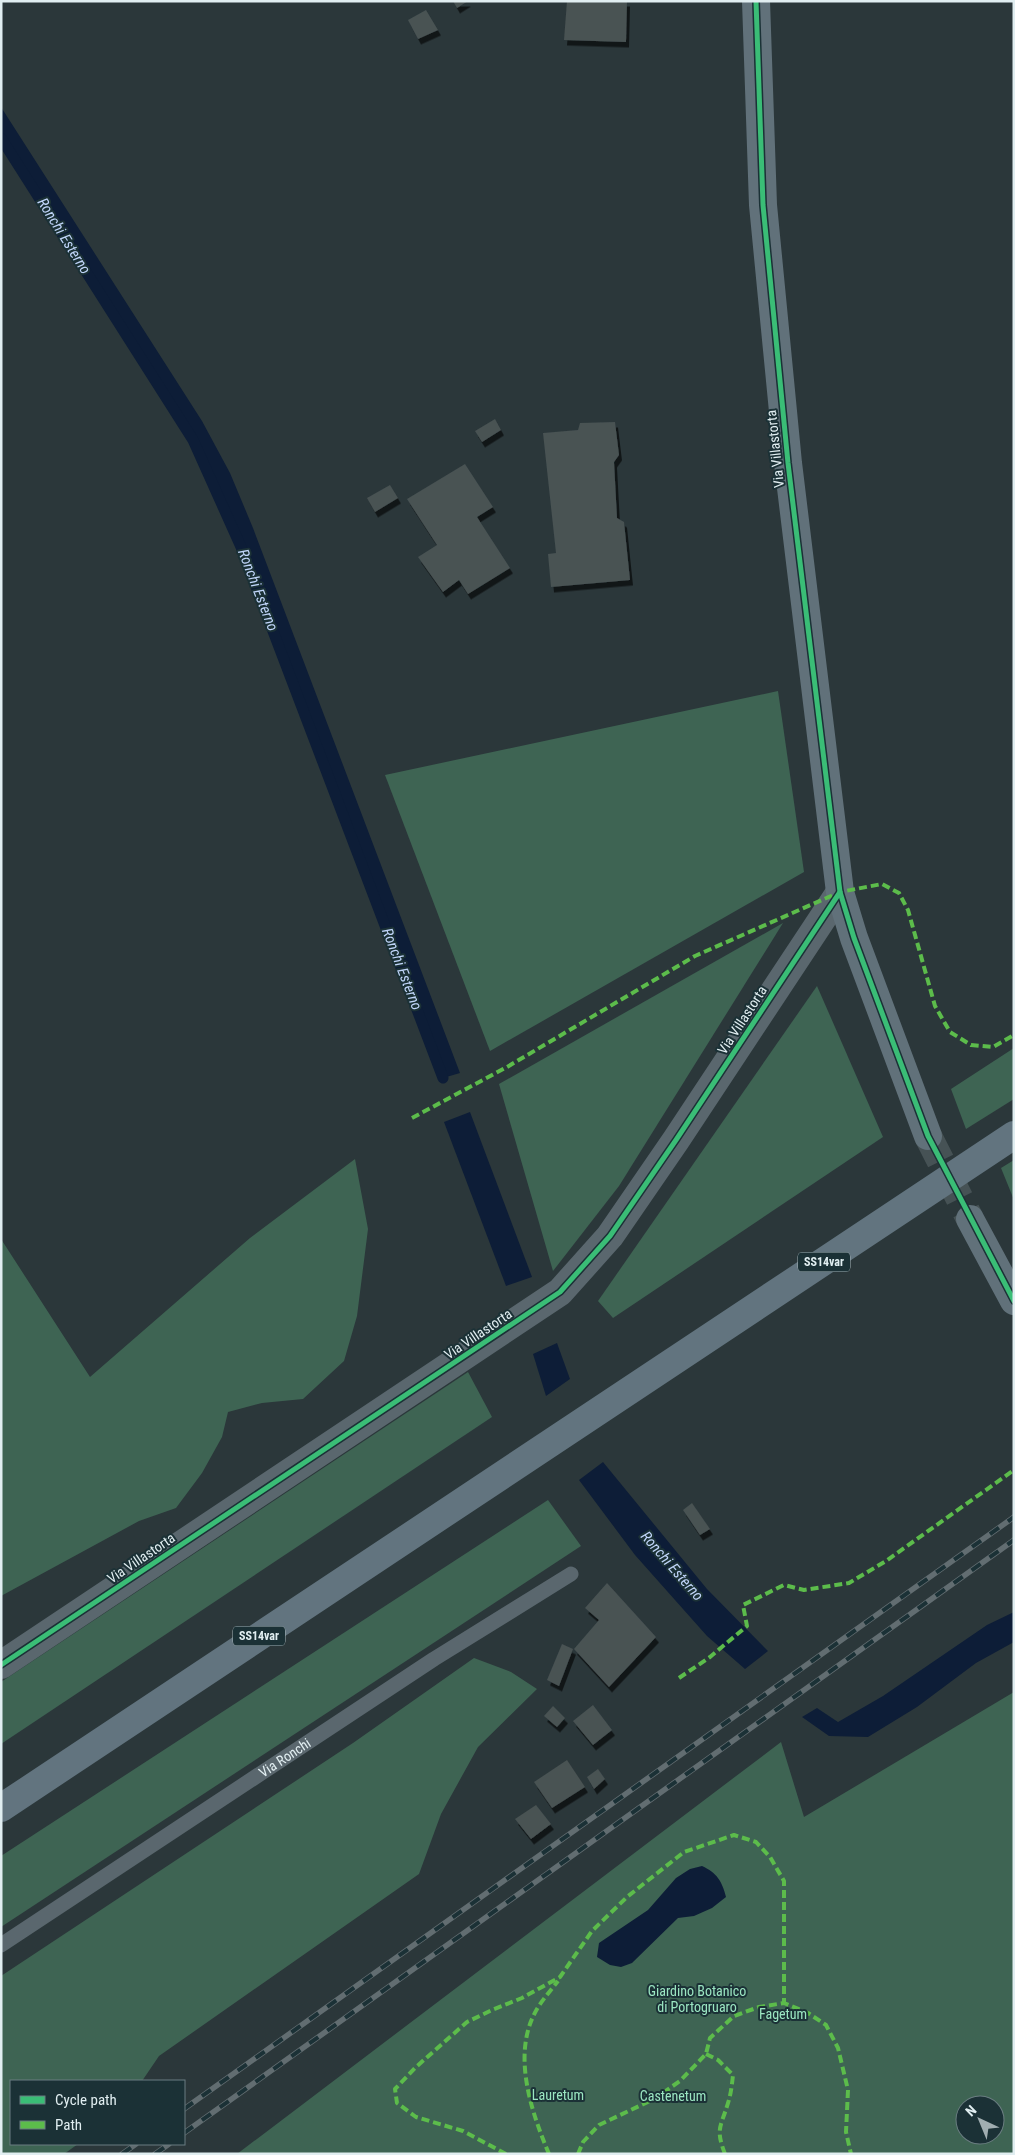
<svg xmlns="http://www.w3.org/2000/svg" width="1015" height="2155" viewBox="0 0 1015 2155" font-family="'Roboto Condensed',sans-serif">
<style>
.green{fill:#3e6453;fill-rule:evenodd}
.water{fill:#0d1d37}
.lines{fill:none;stroke-linecap:round;stroke-linejoin:round}
.stream{stroke:#0d1d37;stroke-width:11}
.building{fill:#485253;filter:url(#shadow)}
.secondary-tunnel{stroke:#465255;stroke-width:28;stroke-dasharray:28 14;stroke-linecap:butt}
.lane{stroke:#5a676e;stroke-width:15}
.street{stroke:#5a676e;stroke-width:28}
.secondary{stroke:#61717a;stroke-width:28}
.highway{stroke:#62747f;stroke-width:28}
.rail-casing{stroke:#626d71;stroke-width:5.5}
.rail{stroke:#1b3136;stroke-width:4;stroke-dasharray:11;stroke-linecap:butt}
.quiet{stroke:#5cbc4b;stroke-width:4;stroke-dasharray:8 4;stroke-linecap:butt}
.cycleway-casing{stroke:#1b3136;stroke-width:8}
.cycleway{stroke:#3abd76;stroke-width:5}
.labels{text-anchor:middle;dominant-baseline:central;stroke-width:4;stroke-linejoin:round;paint-order:stroke}
.shield{fill:#1b3136;stroke:#a6b5b9;stroke-width:1}
.shield-label{font-size:12px;font-weight:bold;fill:#e1eef1}
.street-label{font-size:14px;fill:#e1eef1;stroke:#1b3136}
.park-label{font-size:14px;fill:#9be6c2;stroke:#1b3136}
.water-label{font-size:15px;font-style:italic;fill:#c0d5f9;stroke:#1b3136}
</style>
<defs>
<filter id="shadow"><feDropShadow dx="3" dy="5.5" stdDeviation="0" flood-color="#0009"/></filter>
</defs>
<rect width="100%" height="100%" fill="#2b373a"/>
<g class="green">
<path d="M778,691l26,181 -314,179 -105,-276z"/>
<path d="M783,923l-164,263 -66,85 -54,-187z"/>
<path d="M817,986l66,151 -270,181 -15,-17z"/>
<path d="M1014,1048v51l-48,30 -15,-40z"/>
<path d="M355,1159l13,70 -11,87 -13,45 -41,38 -41,4 -34,9 -6,25 -20,36 -26,35 -37,13 -138,75v-357l89,138 160,-139z"/>
<path d="M1014,1160v40l-13,-32z"/>
<path d="M468,1372l24,45 -491,327v-62z"/>
<path d="M548,1500l33,46 -580,381v-71z"/>
<path d="M474,1658l37,14 26,17 -59,58 -37,67 -22,60 -260,182 -17,25h-131v63h67l-14,10h-63v-178l352,-233z"/>
<path d="M1014,1692v462h-777l544,-412 23,75zM965,2105h30v30h-30z"/>
</g>
<g class="water">
<path d="M1,107l201,314 28,52 23,55 207,545 -17,5 -202,-531 -48,-107 -192,-302z"/>
<path d="M470,1112l62,165 -26,9 -62,-164z"/>
<path d="M557,1343l13,36 -24,17 -13,-42z"/>
<path d="M603,1462l104,127 61,62 -23,18 -38,-33 -72,-81 -56,-75z"/>
<path d="M1014,1612v30l-38,21 -59,44 -49,30 -39,-1 -27,-19 15,-9 21,14 45,-26 104,-71z"/>
<path d="M702,1866c15,7 20,15 24,31l-14,11 -18,8 -16,2 -46,45 -11,4 -11,-2 -13,-8 2,-14 49,-33 28,-32 14,-9z"/>
</g>
<g class="lines">
<path class="stream" d="M1,138l192,302 48,107 202,531"/>
</g>
<g class="building">
<path d="M453,1h15l-11,7z"/>
<path d="M567,1h60l-1,41 -62,-2z"/>
<path d="M426,10l12,20 -20,9 -10,-19z"/>
<path d="M495,419l6,11 -19,12 -7,-11z"/>
<path d="M615,422l4,33 -5,7 3,56 7,4 6,58 -79,7 -3,-33 8,-1 -13,-120 35,-3 2,-7z"/>
<path d="M465,464l28,43 -16,10 33,51 -42,26 -9,-14 -16,12 -25,-35 19,-12 -30,-46z"/>
<path d="M390,485l8,13 -23,14 -8,-14z"/>
<path d="M692,1503l18,26 -10,6 -17,-25z"/>
<path d="M607,1583l49,54 -47,50 -35,-38 25,-29 -14,-12z"/>
<path d="M562,1644l11,5 -14,37 -12,-6z"/>
<path d="M593,1705l19,25 -19,15 -20,-24z"/>
<path d="M553,1706l12,12 -8,9 -13,-11z"/>
<path d="M567,1760l18,27 -33,21 -18,-26z"/>
<path d="M598,1769l7,10 -11,10 -7,-12z"/>
<path d="M536,1805l15,19 -20,15 -16,-20z"/>
</g>
<g class="lines">
<path class="secondary-tunnel" d="M928,1136l42,83"/>
<path class="lane" id="s1" d="M1,1945l433,-286 137,-85"/>
<path class="street" d="M1,1665l559,-373 50,-56 66,-96 164,-248"/>
<g class="secondary">
<path d="M756,1l7,204 25,258 52,429 14,46 74,198"/>
<path d="M970,1219l44,82"/>
</g>
<path class="highway" d="M1,1808l1013,-673"/>
<g class="rail-casing">
<g id="rail">
<path d="M184,2109l830,-592"/>
<path d="M184,2133l830,-593"/>
<path d="M122,2154l14,-10"/>
<path d="M155,2154l14,-10"/>
</g>
</g>
<use href="#rail" class="rail"/>
<g class="quiet">
<path d="M412,1118l95,-51 188,-111 145,-64 42,-8 17,9 9,17 27,96 15,26 21,13 22,2 21,-12"/>
<path d="M679,1678l31,-21 37,-31 -4,-21 41,-20 20,5 45,-7 37,-22 128,-91"/>
<path d="M706,2054l12,6 15,15c-1,9 -2,19 -5,28 -7,24 -13,25 -3,51"/>
<path d="M506,2154l-43,-23 -47,-14 -19,-14 -2,-14 21,-22 51,-45 25,-12 30,-12 38,-21 32,-46 35,-34 57,-45 50,-17 22,7 14,15 14,24v122"/>
<path d="M549,2154c-18,-43 -38,-101 -12,-145 6,-10 14,-19 21,-28"/>
<path d="M578,2154l5,-12 16,-17 55,-26 26,-18 26,-27 4,-16 24,-22 25,-9 25,-4 24,10 18,12 12,23 10,42 -2,42 5,22"/>
</g>
<g class="cycleway-casing">
<g id="cycleway">
<path d="M756,1l7,204 25,258 52,429 14,46 74,198 86,165"/>
<path d="M1,1665l559,-373 50,-56 66,-96 164,-248"/>
</g>
</g>
<use href="#cycleway" class="cycleway"/>
</g>
<g class="labels">
<g class="shield">
<rect x="798" y="1252.5" width="52" height="19" rx="4"/>
<rect x="233" y="1626.5" width="52" height="19" rx="4"/>
</g>
<g class="shield-label">
<text x="824" y="1262">SS14var</text>
<text x="259" y="1636">SS14var</text>
</g>
<g class="street-label">
<text transform="translate(775 449) rotate(-96)">Via Villastorta</text>
<text transform="translate(742 1020) rotate(-57)">Via Villastorta</text>
<text transform="translate(478 1334) rotate(-34)">Via Villastorta</text>
<text transform="translate(141 1558) rotate(-34)">Via Villastorta</text>
<text stroke="none"><textPath href="#s1" startOffset="340">Via Ronchi</textPath></text>
</g>
<g class="park-label">
<text x="697" y="1991">Giardino Botanico<tspan x="697" dy="16">di Portogruaro</tspan></text>
<text x="783" y="2014">Fagetum</text>
<text x="558" y="2095">Lauretum</text>
<text x="673" y="2096">Castenetum</text>
</g>
<g class="water-label">
<text transform="translate(64 236) rotate(58)">Ronchi Esterno</text>
<text transform="translate(258 590) rotate(69)">Ronchi Esterno</text>
<text transform="translate(402 969) rotate(69)">Ronchi Esterno</text>
<text transform="translate(672 1566) rotate(49)">Ronchi Esterno</text>
</g>
</g>
<rect width="1015" height="2155" fill="none" stroke="#e1eef1" stroke-width="5"/>
<rect x="10" y="2080" width="175" height="65" fill="#1b3136" stroke="#6a7d81"/>
<rect x="20" y="2096" width="25" height="8" fill="#3abd76" stroke="#6a7d81"/>
<text x="55" y="2105" font-size="15" fill="#e1eef1">Cycle path</text>
<rect x="20" y="2121" width="25" height="8" fill="#5cbc4b" stroke="#6a7d81"/>
<text x="55" y="2130" font-size="15" fill="#e1eef1">Path</text>
<g transform="translate(980 2120) rotate(316)"><circle r="24" fill="#1b3136" stroke="#6a7d81"/>
<path d="M0-4L9 19L0 12L-9 19Z" fill="#a1aeb1"/>
<text y="-8" font-size="14" font-weight="bold" text-anchor="middle" fill="#e1eef1">N</text>
</g>
</svg>
